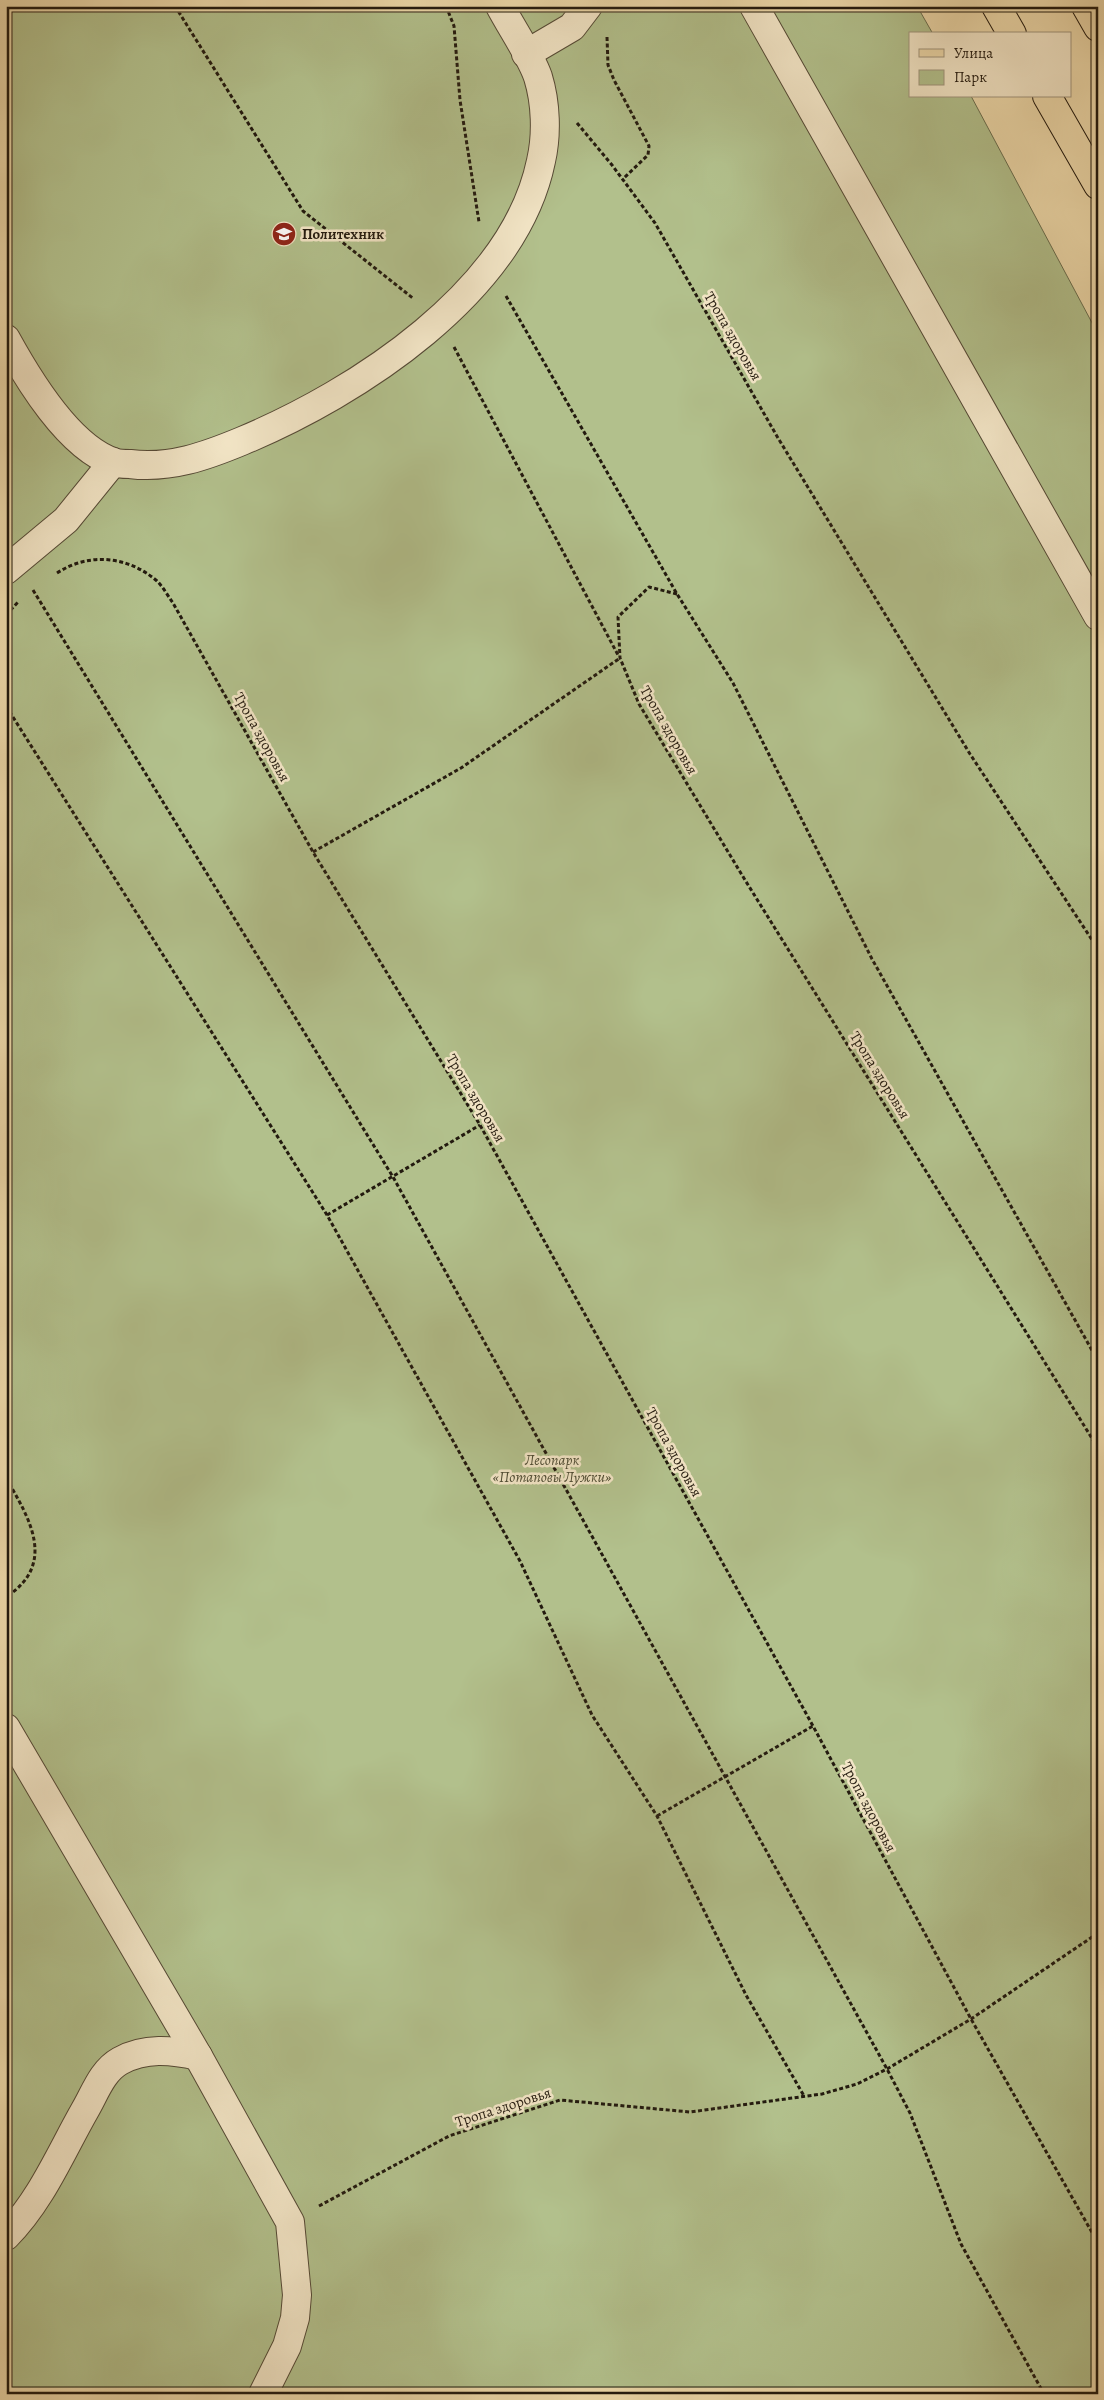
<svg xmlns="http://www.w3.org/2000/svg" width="1104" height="2400" viewBox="0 0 1104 2400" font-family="Alegreya,serif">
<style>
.green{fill:#b2c08c;stroke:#6a6d4e}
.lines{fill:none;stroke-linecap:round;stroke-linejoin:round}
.street-casing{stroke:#554a36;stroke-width:30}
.primary-casing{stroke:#231a0f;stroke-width:30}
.path{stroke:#231a0f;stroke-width:3;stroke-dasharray:4 2.5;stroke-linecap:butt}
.street{stroke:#f3e6c7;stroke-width:28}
.primary{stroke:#ecd8a9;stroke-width:28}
.labels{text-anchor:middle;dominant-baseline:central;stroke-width:5;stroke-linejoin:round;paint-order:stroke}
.poi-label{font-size:15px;font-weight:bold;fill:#231a0f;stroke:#f3e6c7;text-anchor:start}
.street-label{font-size:15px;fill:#231a0f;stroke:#f3e6c7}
.park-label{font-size:15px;font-style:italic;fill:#4e4c34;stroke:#f3e6c7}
</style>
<rect width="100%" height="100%" fill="#ecd8a9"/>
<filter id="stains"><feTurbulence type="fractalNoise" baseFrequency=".004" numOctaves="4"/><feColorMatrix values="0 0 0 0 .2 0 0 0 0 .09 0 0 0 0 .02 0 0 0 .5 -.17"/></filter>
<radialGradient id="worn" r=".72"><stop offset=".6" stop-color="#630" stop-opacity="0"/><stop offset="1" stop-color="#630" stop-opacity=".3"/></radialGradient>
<path class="green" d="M6,6h911l16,28h-23v62h61l127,238v2060h-1092z"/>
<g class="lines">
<g class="street-casing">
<g id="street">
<path d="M754,6l344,610"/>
<path d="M526,54l46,-27 16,-21"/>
<path d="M6,339c22,40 62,107 107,123 5,2 12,2 17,2 40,5 76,-8 112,-23 115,-48 272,-149 299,-280 6,-26 5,-58 -3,-84 -7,-21 -27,-50 -38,-71"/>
<path d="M6,570l60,-50 47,-58"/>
<path d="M6,1728l192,328 92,166 7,73 -2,23 -8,28 -24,48"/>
<path d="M6,2236c35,-35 55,-84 79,-126 10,-17 17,-39 35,-49 25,-14 52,-11 78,-5"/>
</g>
</g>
<g class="primary-casing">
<g id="primary">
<path d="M996,6l16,28"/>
<path d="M1086,6l12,21"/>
<path d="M1047,96l51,89"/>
</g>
</g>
<g class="path">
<path d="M175,6l128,205 111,88"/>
<path d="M446,6l8,20 6,74 19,122"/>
<path d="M607,37l1,28 6,15 35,66 -1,9 -25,24"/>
<path d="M577,123l35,42 43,58 123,215 192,316 128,195"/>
<path d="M506,296l171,298 56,89 139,276 226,402"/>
<path d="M454,347l164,308"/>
<path d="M57,573c32,-21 71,-17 100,8 6,6 11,15 16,22l140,249 167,273 333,601 158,293 127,224"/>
<path d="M33,590l360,587 494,892 23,44 51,131 83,150"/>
<path d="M677,594l-28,-7 -31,30 2,41 19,46 106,176 353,568"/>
<path d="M6,615l13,-14"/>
<path d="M6,706l321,509 193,346 72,154 65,101 89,179 58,101"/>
<path d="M313,852l148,-84 159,-110"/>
<path d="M327,1215l153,-90"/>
<path d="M6,1478c24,41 51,86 0,119"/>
<path d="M657,1816l156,-90"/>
<path d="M319,2206l130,-70 111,-36 130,12 132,-18 35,-10 30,-15 84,-50 127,-86"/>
</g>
<use href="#street" class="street"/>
<use href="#primary" class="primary"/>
</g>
<defs>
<g id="university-disc" transform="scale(1.25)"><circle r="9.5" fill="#8f2418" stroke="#f3e6c7"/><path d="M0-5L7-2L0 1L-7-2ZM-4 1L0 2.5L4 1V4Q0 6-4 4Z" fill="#fff"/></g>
</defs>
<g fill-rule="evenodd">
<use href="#university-disc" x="284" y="234"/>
</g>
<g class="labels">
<g class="poi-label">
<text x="302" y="234">Политехник</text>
</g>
<g class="street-label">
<text transform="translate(733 336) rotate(60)">Тропа здоровья</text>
<text transform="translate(669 730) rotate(60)">Тропа здоровья</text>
<text transform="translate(262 737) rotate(61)">Тропа здоровья</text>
<text transform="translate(880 1075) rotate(58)">Тропа здоровья</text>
<text transform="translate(476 1098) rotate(59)">Тропа здоровья</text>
<text transform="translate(674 1452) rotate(61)">Тропа здоровья</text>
<text transform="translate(869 1807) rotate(62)">Тропа здоровья</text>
<text transform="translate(503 2107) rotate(-18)">Тропа здоровья</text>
</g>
<g class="park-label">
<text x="552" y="1460">Лесопарк<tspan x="552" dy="17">«Потаповы Лужки»</tspan></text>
</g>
</g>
<rect width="1104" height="2400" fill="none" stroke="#ecd8a9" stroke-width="25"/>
<rect x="8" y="8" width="1089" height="2385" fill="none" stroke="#231a0f" stroke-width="2.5"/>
<rect x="12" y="12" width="1079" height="2375" fill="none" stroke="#231a0f"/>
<rect x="909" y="32" width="162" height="65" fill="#f3e6c7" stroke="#a0947d"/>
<rect x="919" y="49" width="25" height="8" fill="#ecd8a9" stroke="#a0947d"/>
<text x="954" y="58" font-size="15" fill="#231a0f">Улица</text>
<rect x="919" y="70" width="25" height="15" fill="#b2c08c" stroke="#a0947d"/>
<text x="954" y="82" font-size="15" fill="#231a0f">Парк</text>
<rect width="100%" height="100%" filter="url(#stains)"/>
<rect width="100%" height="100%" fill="url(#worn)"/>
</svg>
